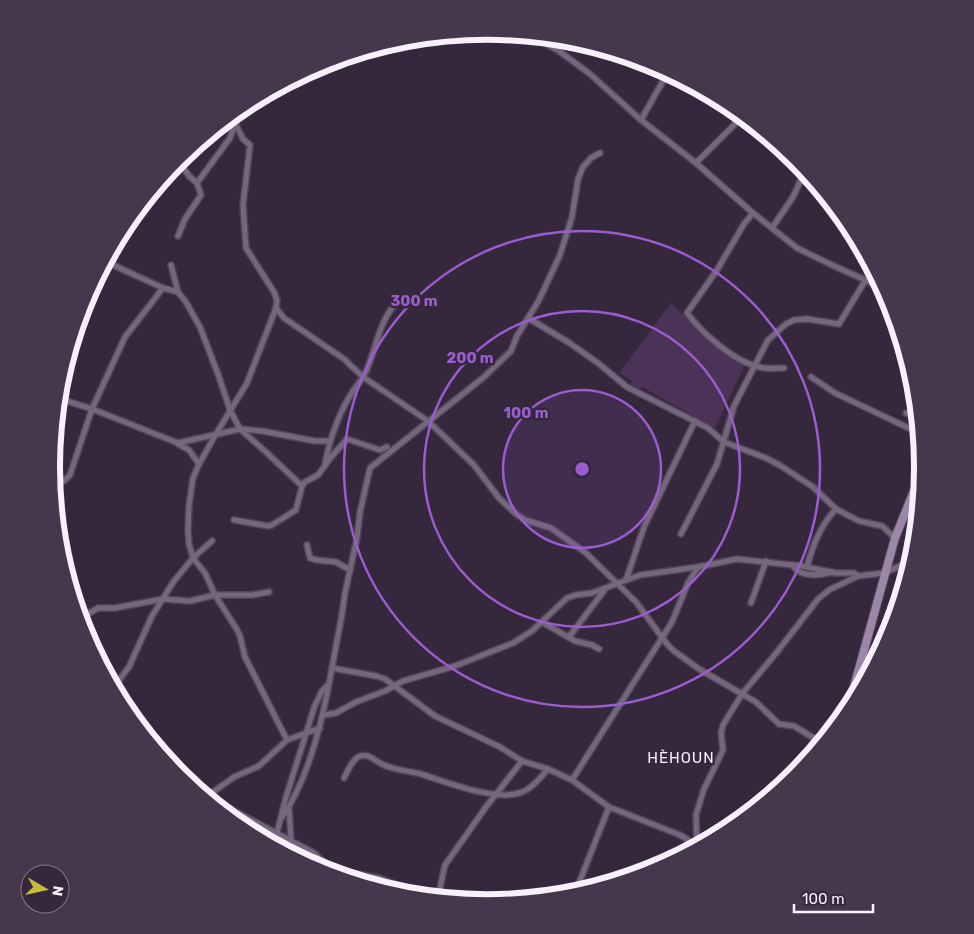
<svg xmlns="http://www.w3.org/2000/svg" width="974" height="934" viewBox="0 0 974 934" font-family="Rubik,sans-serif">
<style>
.green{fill:#4b3257}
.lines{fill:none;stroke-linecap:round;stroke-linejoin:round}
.minor-casing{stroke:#504458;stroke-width:8}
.secondary-casing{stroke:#504458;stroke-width:10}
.minor{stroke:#74677c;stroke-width:5}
.secondary{stroke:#9c87a8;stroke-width:8}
.ring{fill:none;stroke:#9a5dcf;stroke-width:2.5}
.labels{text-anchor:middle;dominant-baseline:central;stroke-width:5;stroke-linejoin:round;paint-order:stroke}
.quarter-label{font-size:15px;letter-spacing:1px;fill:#f9f0fe;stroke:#35283d}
.rim{fill:none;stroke:#f9f0fe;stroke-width:6}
.centre{fill:#9a5dcf;stroke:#35283d;stroke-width:2.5}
.ring-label{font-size:15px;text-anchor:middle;font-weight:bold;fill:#9a5dcf;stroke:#35283d;stroke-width:5;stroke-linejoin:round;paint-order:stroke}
</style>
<rect width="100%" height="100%" fill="#35283d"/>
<path class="green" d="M671,303l41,39 32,25 -29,61 -73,-41 -3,4 -10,-5 3,-5 -13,-8z"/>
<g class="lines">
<g class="minor-casing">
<g id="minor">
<path d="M533,36l26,15 31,23 51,46 55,43 57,50 44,35 35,17 51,23"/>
<path d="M641,120l27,-48"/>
<path d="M236,125l7,14 7,6 -7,60 3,43 28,44 3,8 -1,8 -29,75 -31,51 -17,30 -6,14 -4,27 -1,26 1,13 4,14 12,15 10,22 21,33 4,8 5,21 42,83"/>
<path d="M696,163l47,-47"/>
<path d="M197,183l33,-45 11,-30"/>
<path d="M831,202v6"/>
<path d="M753,213l-9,11 -27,46 -30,43c16,21 50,52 78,55 6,1 13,0 19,0"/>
<path d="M772,228l21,-31 12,-26"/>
<path d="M178,236l7,-17 16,-24 -4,-12 -8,-7 -11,-16"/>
<path d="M106,259l7,6 50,23 15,4 8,10 14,25 18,47 12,36 10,19 27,24 35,33"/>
<path d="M171,265l7,27"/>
<path d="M276,308l8,10 60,41 19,18 65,44 46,44 25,33 17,16 9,6 26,8 35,25 50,49 31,42 7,7 25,18 57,33 23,22 15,2 28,17"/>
<path d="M528,318l40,24 30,21 29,24 81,41 16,14 42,16 15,8 32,21 23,22 23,12 23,5 13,12"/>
<path d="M811,377l24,16 84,40"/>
<path d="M58,398l34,11 86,34 62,-14 22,2 53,10h15"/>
<path d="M906,413l7,3 6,18"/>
<path d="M178,444l11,6 10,14"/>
<path d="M325,464c5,-26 13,-50 28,-73 3,-5 8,-10 11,-15 12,-25 14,-54 33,-74"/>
<path d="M53,485l11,-4 6,-6 22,-66 33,-72 38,-49"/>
<path d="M234,520l34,6 4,-1 24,-15 6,-24 3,-4 13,-7 14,-19 15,-17 33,11 7,-3"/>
<path d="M681,534l36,-70 17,-58 34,-66 18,-16 8,-4 13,-1 32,5 26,-43"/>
<path d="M307,545l3,13 7,2 19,2 14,8"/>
<path d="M792,565c9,12 26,11 40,7"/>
<path d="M807,567c6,-22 13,-41 29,-58"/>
<path d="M626,580l18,-53 51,-106"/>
<path d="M751,603l15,-42"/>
<path d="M542,622l33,19 17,4 7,4"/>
<path d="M81,623l5,-8 12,-7h17l48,-9 27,2 25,-6h37l17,-3"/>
<path d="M569,637l37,-49"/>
<path d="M332,668l44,8 9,3 50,37 65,31 22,14 26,8 24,11 37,27 71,28 18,11"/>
<path d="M113,688l16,-21 23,-51 22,-35 19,-23 19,-17"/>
<path d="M323,715l13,-2 20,-11 29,-11 18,-10 52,-15 58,-23 19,-12 35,-33 9,-3 16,-2 48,-18 58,-8 39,-8 65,7 33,7h19l4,3 26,-3 16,-7 10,1"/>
<path d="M344,778c4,-7 8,-19 16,-22 10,-3 15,6 24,9 11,5 25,6 37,9 25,8 73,27 98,19 12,-3 21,-15 29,-24"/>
<path d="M572,780l100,-158 16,-39 10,-16"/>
<path d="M194,787l12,9 108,57 15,14 5,3 45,8 23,9 13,9"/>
<path d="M206,797l28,-20 25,-11 28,-26 33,-12"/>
<path d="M289,808l2,32"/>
<path d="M282,817c25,-35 39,-91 47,-133"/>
<path d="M274,845l12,-48 29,-92 7,-14 7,-7 13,-70 3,-21 12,-55 3,-26 10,-44 114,-91 27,-26 6,-15 22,-36 21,-45 12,-38 6,-38 5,-12 8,-9 9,-5"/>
<path d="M697,846l-1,-31 8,-26 19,-39 -2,-17 2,-8 19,-31 35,-42 41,-53 11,-9 29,-14"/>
<path d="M575,893l34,-86"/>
<path d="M438,897l7,-32 41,-58 36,-46"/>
</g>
</g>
<g class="secondary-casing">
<path id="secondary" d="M847,712l48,-174 27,-67"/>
</g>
<use href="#minor" class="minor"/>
<use href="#secondary" class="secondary"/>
</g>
<circle cx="582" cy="469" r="79" fill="#9a5dcf" fill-opacity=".12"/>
<g class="ring">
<circle cx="582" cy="469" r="79"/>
<circle cx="582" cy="469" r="158"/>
<circle cx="582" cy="469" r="238"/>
</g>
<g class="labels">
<g class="quarter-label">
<text x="681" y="758">HÈHOUN</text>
</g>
</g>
<path d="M0 0H974V934H0ZM60 467a427 427 0 1 1 854 0a427 427 0 1 1-854 0Z" fill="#45384c" fill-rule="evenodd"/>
<path class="rim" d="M60 467a427 427 0 1 1 854 0a427 427 0 1 1-854 0Z"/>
<circle cx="582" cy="469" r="8" class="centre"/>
<g class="ring-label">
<text x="414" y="306">300 m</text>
<text x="470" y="363">200 m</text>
<text x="526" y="418">100 m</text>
</g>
<g transform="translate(45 889) rotate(99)"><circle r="24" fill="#35283d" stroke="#83788a"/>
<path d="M0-4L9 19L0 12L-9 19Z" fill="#c8bb3b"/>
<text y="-8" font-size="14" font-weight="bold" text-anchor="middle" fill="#f9f0fe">N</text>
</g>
<path d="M794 904v8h79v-8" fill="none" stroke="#f9f0fe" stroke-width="2.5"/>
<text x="802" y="904" font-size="15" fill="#f9f0fe" stroke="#35283d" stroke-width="4" paint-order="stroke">100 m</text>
</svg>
